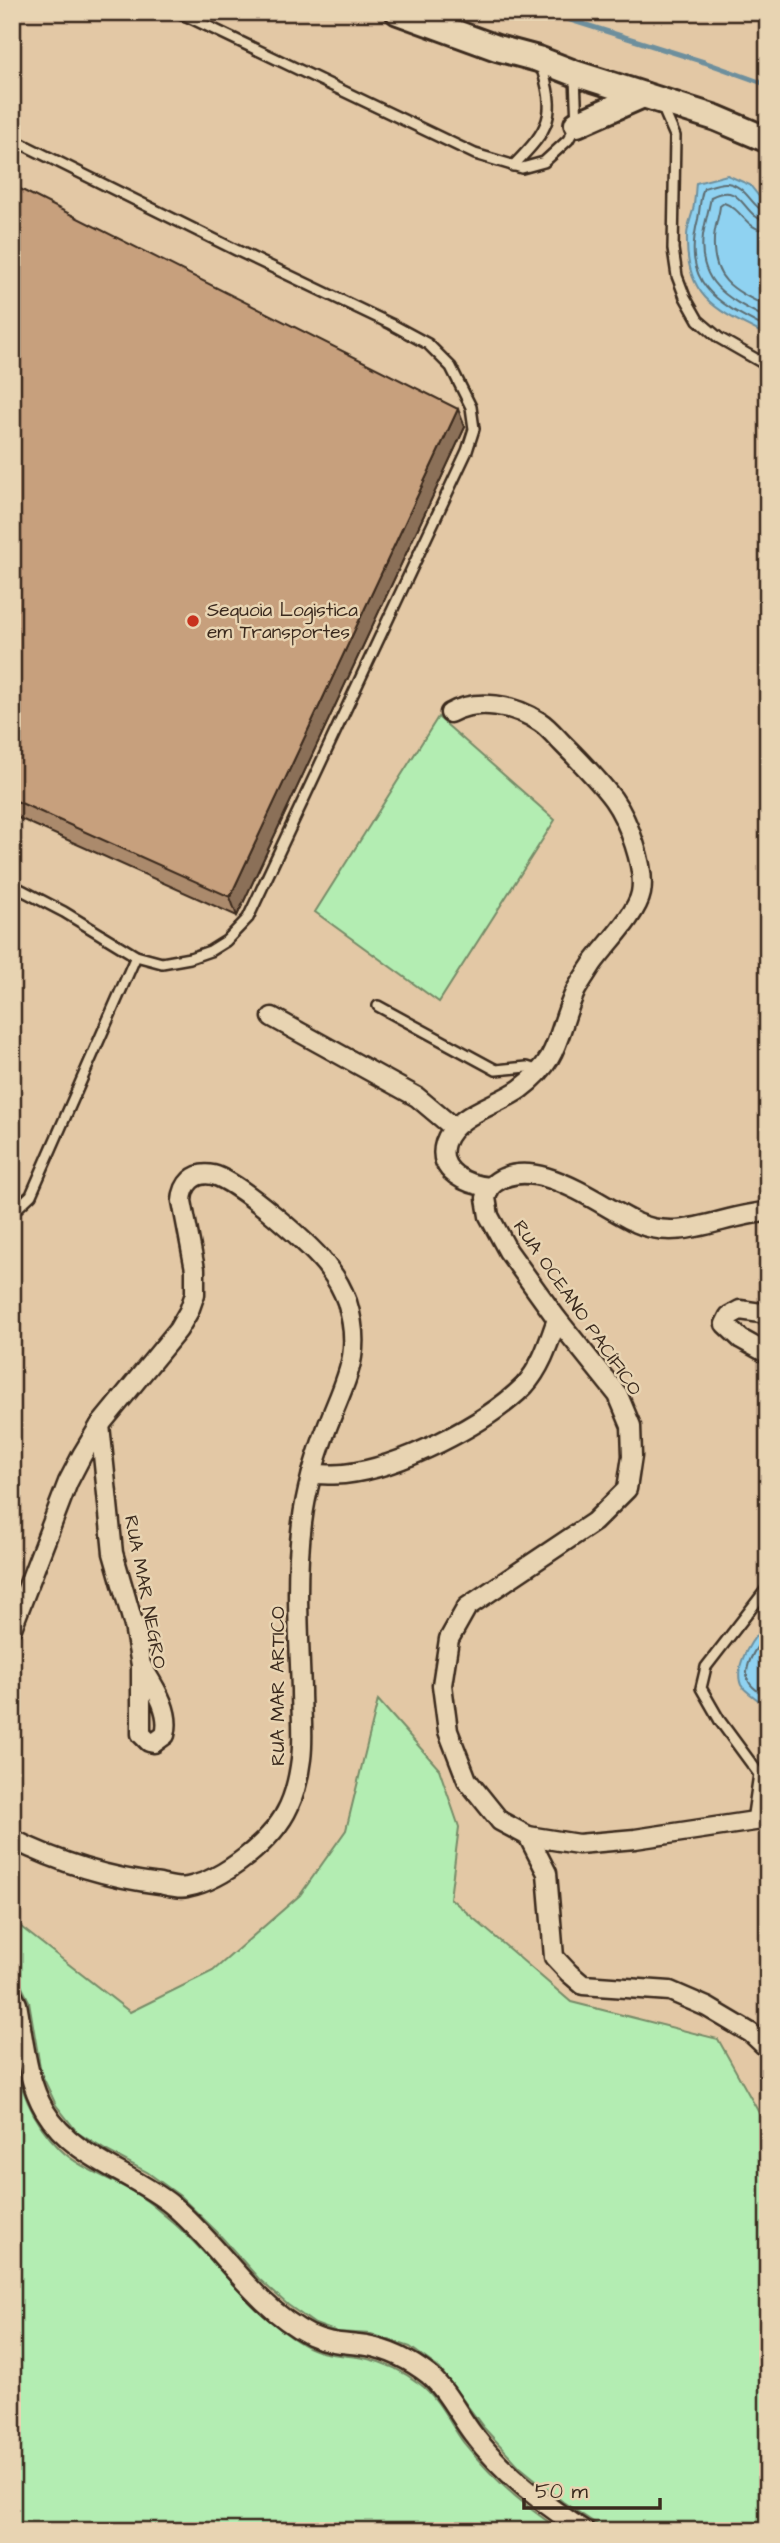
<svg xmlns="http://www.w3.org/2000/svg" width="780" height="2543" viewBox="0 0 780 2543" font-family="'Architects Daughter',sans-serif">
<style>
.green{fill:#b3edb2;stroke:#778c68;stroke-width:2}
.water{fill:#8fd2f1;stroke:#6d8f9d;stroke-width:2}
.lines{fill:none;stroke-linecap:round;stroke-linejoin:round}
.shore{stroke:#5d6d72;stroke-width:2}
.stream{stroke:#6d8f9d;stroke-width:5}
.service-casing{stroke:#3b2a1e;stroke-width:14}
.minor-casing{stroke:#3b2a1e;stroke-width:23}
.secondary-casing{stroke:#3b2a1e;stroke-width:30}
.service{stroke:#e8d4b2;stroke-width:9}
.minor{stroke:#e8d4b2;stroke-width:18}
.secondary{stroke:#e8d4b2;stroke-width:24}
.wall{fill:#ab8a6c;stroke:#3b2a1e;stroke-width:2}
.shaded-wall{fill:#8b7058;stroke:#3b2a1e;stroke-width:2}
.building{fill:#c7a07d;stroke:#3b2a1e;stroke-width:2}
.poi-dot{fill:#c8321e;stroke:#e8d4b2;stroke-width:2.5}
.labels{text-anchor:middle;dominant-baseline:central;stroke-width:5;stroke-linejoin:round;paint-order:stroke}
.poi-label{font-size:19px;fill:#3b2a1e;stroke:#e8d4b2;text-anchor:start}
.street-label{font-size:19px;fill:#3b2a1e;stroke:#e8d4b2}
</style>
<rect width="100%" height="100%" fill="#e3c8a5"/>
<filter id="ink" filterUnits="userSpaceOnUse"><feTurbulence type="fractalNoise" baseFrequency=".0143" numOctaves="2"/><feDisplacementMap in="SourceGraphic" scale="14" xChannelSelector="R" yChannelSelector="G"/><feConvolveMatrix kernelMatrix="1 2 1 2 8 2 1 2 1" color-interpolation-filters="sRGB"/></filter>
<g filter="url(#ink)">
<g class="green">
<path d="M438,717l117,103 -116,182 -124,-90z"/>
<path d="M378,1700l61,69 20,58 -9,71 121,104 147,37 50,90v402h-161l-44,-29 -43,-35 -36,-39 -44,-59 -30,-22 -39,-13 -34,-2 -22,-8 -27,-19 -29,-26 -42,-47 -37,-36 -33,-24 -40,-21 -29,-18 -22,-28 -15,-32 -12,-72 -17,-34v-47l118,92 83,-41 87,-76 46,-65z"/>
<path d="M12,2046c7,41 19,74 48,103 20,20 50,29 73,43 11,6 21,14 30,22 50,40 83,96 139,130 24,14 41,9 66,15 20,4 36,13 52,25 19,14 30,40 44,59 27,34 62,65 98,88h-550z"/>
</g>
<g class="water">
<path d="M727,175l23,10 18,23v128c-50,-25 -83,-37 -81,-100 0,-9 4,-18 6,-26 2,-9 2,-18 3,-27z"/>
<path d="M768,1624v75l-10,1c-5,-4 -14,-10 -17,-15 -8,-19 13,-51 27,-61z"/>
</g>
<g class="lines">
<g class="shore">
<path d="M768,212c-16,-2 -20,-26 -41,-29 -7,-1 -16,3 -23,5 -4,8 -4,21 -6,31 -17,66 18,83 70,110"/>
<path d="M768,221c-26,-2 -24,-41 -57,-24 -2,12 -6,25 -8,38 -6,50 26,64 65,84"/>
<path d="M768,231c-23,-1 -25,-22 -44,-28l-4,3c-1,11 -6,22 -6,33 -2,42 20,51 54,68"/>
<path d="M768,1633c-11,12 -31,40 -15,54 5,5 8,6 15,6"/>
</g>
<path class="stream" d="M545,12l159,50 64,23"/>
<g class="service-casing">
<g id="service">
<path d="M178,12l297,142 47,14 22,-6 24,-22 9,-16 -2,-46"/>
<path d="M662,106l13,30 -2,113 4,27 8,21 13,23 21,18 49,28"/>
<path d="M12,139l224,111 155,74 37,20 23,23 20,40 3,22 -7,22 -219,467 -22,23 -16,10 -20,7 -28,5 -26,-7 -72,-44 -52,-27"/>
<path d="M513,166c37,-38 45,-50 27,-103"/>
<path d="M378,1006l118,64 31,-3 13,4"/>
<path d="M12,1213l19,-18 105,-239"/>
<path d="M759,1774l-39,-53 -19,-33 5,-21 62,-80"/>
<path d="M752,1821l7,-47h9"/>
</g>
</g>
<g class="minor-casing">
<g id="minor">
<path d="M450,713c27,-15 64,-8 90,9 8,5 16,15 23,22 17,17 35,35 50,55 15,21 33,69 28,94 -4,21 -35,52 -48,70 -5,8 -12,18 -17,27 -20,42 -13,67 -56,99 -22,16 -66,26 -75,54 -9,29 23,42 45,44 40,-39 109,19 147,36 44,20 87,-9 131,-11"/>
<path d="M272,1017l145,80 37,31"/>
<path d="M490,1187l-4,11 3,18 19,35 49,68 61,76 13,31 1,30 -5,33 -33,33 -127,85 -18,32 -7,46 6,46 19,49 33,41 28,15 19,37 7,84 15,16 14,12 87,6 37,16 44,26 17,16"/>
<path d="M768,1314l-28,-4 -11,6 -4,8 16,15 27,15"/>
<path d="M100,1425l13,128 21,73 7,39v69l8,8 5,1 11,-8c7,-24 -12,-50 -24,-70"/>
<path d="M312,1474c11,0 22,1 32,0 55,-6 141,-49 180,-88 17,-18 25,-44 33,-67"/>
<path d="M12,1628l56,-146 14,-27 18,-30 78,-95 11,-19 6,-17v-25l-13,-68c1,-17 12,-30 31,-26 25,6 101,72 116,94 7,9 14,22 18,33 16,52 -1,76 -19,123 -12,31 -22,65 -26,98 -7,55 -3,112 -1,167 0,22 3,47 0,69 -2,16 -5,32 -12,47 -15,34 -65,74 -102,81 -8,2 -18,-1 -27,-3 -50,-6 -102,-22 -148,-45"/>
<path d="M528,1836l50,8 57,-5 133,-20"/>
<path d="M12,1994l5,10c7,36 9,75 28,107 28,47 86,61 127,94 48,40 81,101 138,130 19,9 37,8 57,11 23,4 44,15 62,29 18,15 30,41 44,59 30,40 71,71 112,97"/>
</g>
</g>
<g class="secondary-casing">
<g id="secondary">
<path d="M398,12l99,36 41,11 36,14 142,45 52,22"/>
<path d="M577,124l66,-29"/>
</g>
</g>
<use href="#service" class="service"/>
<use href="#minor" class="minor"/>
<use href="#secondary" class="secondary"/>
</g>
<path class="wall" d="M12,185l453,242 -228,489 -225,-101z"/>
<path class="shaded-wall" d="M458,409l7,18 -228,489 -7,-19z"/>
<path class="building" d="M12,185l446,224 -228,488 -218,-98z"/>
</g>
<circle class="poi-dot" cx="193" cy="621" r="7"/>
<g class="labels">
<g class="poi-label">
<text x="207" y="610">Sequoia Logistica<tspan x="207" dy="22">em Transportes</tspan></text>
</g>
<g class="street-label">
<text transform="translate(577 1308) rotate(55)">RUA OCEANO PACÍFICO</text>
<text transform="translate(145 1592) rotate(79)">RUA MAR NEGRO</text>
<text transform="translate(278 1686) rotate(-90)">RUA MAR ARTICO</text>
</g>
</g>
<rect width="780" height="2543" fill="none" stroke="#e8d4b2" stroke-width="42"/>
<rect x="21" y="21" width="738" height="2501" fill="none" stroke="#3b2a1e" stroke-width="2.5" filter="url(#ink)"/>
<path d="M524 2498v10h136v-10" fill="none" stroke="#3b2a1e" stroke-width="3.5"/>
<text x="535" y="2498" font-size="21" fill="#3b2a1e" stroke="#e8d4b2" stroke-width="5" paint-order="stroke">50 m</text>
</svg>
